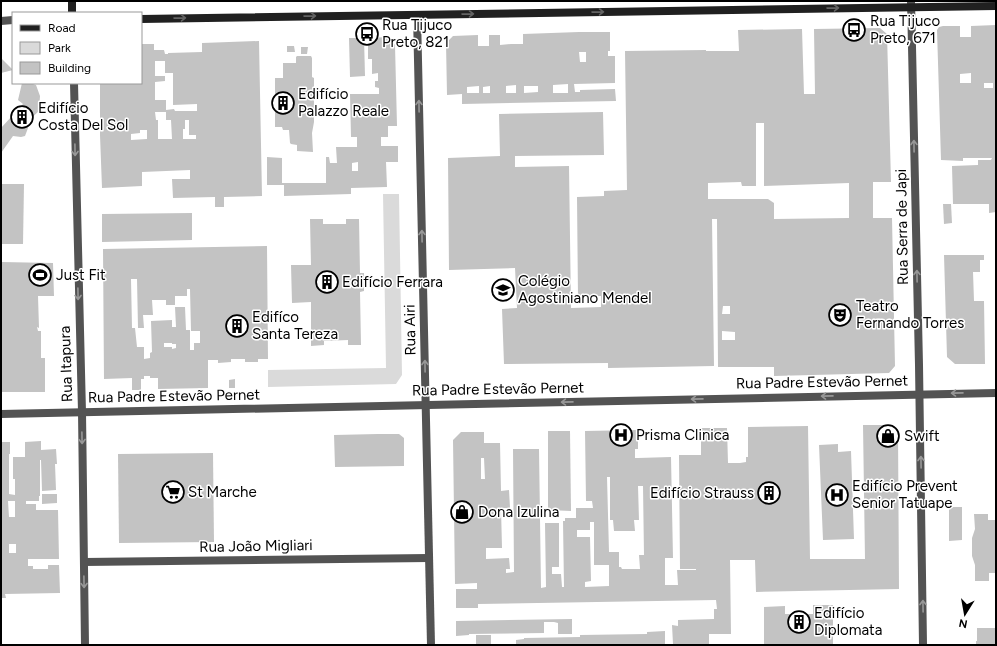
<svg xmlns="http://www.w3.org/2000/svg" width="997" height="646" viewBox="0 0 997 646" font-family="Figtree,sans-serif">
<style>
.green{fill:#dadada}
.building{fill:#c3c3c3;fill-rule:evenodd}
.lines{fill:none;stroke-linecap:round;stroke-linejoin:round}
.lane{stroke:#535353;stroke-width:8}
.street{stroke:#535353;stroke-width:8}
.secondary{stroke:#202020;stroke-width:8}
.oneway{stroke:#636363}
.oneway2{stroke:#989898}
.labels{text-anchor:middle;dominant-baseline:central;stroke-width:3;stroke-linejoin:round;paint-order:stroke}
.poi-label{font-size:15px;fill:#000;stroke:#fff;text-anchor:start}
.street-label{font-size:15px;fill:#000;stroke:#fff}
</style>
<rect width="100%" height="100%" fill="#fff"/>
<path class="green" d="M383,194h16l3,181 -6,9 -128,3v-17l118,-2z"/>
<g class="building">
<path d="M996,25v187l-7,1v-9h-36l-1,-38 26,-1v-5h13l1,-2h-29v3l-22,-1 -4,-130 2,-3 4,-1h17v11h11v-11zM971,73v10h-11v-9zM984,83h9v5h-9z"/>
<path d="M880,28l7,6 4,148h-18v36h19l3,148 -6,7 -115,3v-9h-56l-1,-148h-5l2,147 -106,2v-5l-104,1 -2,-55 15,-1 -2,-40 -66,2 -1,-112 52,-2 -1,-42 104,-2 1,43 -89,1v11l54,-1 2,142 30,-1v-11l-23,1 -1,-100 27,-1v-5l23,-1 -2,-139 81,-1v1h33l-1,-21 64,-1 2,65h11l-1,-65zM756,123h8v63l85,-3v35l-75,1v-16l-6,-4h-60v-16l33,-1 1,4h14zM723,306h7v8h-8zM722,331l13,1v8h-13z"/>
<path d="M579,32h31v19h-2v5h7v27l-41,1 1,8h5v-2l35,-1 1,12 -154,3v-10l-15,1 -1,-52 7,-7 25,-1v11h11v-11h11v10l11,-1h12v-10zM579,52h7v10h-6zM568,84v9h-15v-8zM516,85v8h-10v-7zM479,86v7h-12v-6zM490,86v7h-7v-6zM524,86h14v6l-14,1z"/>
<path d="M388,37l7,8 2,81h-9v11h-7v9h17v16h-12l1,25 -36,1v6l-67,2v-11h-17v-28l15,1v25h44v-26h3l1,6h7l-1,-16h21v-10h-6l-1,-43h29v-6l-4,-1v-6h3v-8l-6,1v-15h-4v-21zM358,162v9h-6v-8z"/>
<path d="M349,38h15l1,38 -15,1z"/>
<path d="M259,41l3,155 -38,1v10h-9v-10l-42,1 -1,-19h18v-9l-48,2v14l-40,2 -2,-53v-52h41v-39h13v6h10l1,4h3v-1l34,-1v-9zM155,61h10v12h8v32l24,-1v7h-22l-1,-2 -8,1v-10h-11v-18l10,-1v-5h-10zM155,112h11v8h5l1,19h-14v-19h-2zM185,120h4v15h7v4h-13v-10h2zM140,130h7v9l-16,1v-6l9,-1z"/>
<path d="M287,46h7l1,6h-8z"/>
<path d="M301,47h7l-1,7h-6z"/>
<path d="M297,56h14l1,2v19l2,1v44l-2,11 1,19 -16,-1v-6l-6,-1 -1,-1 -1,-13h-6l-1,-3h-7v-49h8v-15h13v-6z"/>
<path d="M1,58l12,12 -12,3z"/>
<path d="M22,83h8l6,2 4,11 -1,15 -12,11 1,6 -3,8 -4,1 -8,-1 -12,17v-25l22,-24 -5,-4z"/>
<path d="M1,184h23l-1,60h-22z"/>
<path d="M943,204h8l1,19 -8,1z"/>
<path d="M192,213v27l-90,2v-28z"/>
<path d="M310,219h13v5h23v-5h13l1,54h4v18l-4,1 1,53h-13v-5l-24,1v4l-13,1v-44l-19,1 -1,-38h20z"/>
<path d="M267,246l1,113h-10v3h-13v-3h-14v3l-13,1v-3h-10v28l-50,1v-11h-8v-2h-6v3h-3v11h-9v-12l-28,1 -1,-130zM131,279h6l1,49h6l-1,-13h10l-1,-15h14v5h9v-9h12v-7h3l1,42h9v12h-6v7h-4v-20h-4l-1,-23h-10l1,20h-4v-7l-21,1 1,31 -2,1v5l-6,1v-12h-7l-2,-19h-3zM164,343h8v1h4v4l-4,1v-2h-8z"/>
<path d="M944,255h40v5h-4v12h-7l1,29h10l1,63h-30l-8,-7z"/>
<path d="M1,262l52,1 1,33h-16l1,32 -2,-1 1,4h3v27h4v34h-44z"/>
<path d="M235,379v9h-6v-8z"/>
<path d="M863,425h27l8,6 1,158 -143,3 -1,-32h-25l1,74h-22v11h-31v-1h-5l-1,-19 6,1v-6l36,-1v-10h3l-1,-9 -238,4v4h-22v-19h21v-6l-22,1 -2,-144 8,-8h23v11h16l1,48 8,-1 1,18h-9l1,40h-16v11l23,-1 1,11h-4v4l8,-1 -1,-123h26l2,139 5,-1 -1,-64h14v44h-7v7h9l1,13h2l-1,-66h2v-3h11v-10h17l-1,-7h-6l-1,-70 53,-1v19h-3v9h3l33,-1 2,101h-8v27h13l-1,-15h19v-1h-16l-1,-114h22v-27h26l1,35h12l6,-1v-5h2v-30l60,-1 2,133h55zM481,458h3l1,21h-4zM607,477h3v43h3l1,11h21l-1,-11h5l-1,-34h5l1,69h-5l1,14h-18l-1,-2h-2v-15h-10zM590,522h4v43h15v21l-24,1v-5l6,-1 -1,-44h-13v-7h13z"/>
<path d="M548,431h22l1,80 -23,-1z"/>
<path d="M378,434h21l5,4v28l-69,1 -1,-32z"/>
<path d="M41,441v9l15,-1 1,15h-2l1,26 -14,1 -1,-31h-1v36h-1v5h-13v3h10v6h22l1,49h-31v7h5v3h15v-4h11l1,28 -55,1 1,4h-5v-156h9v12h-1v40l6,1v-16h-2v-22h12v-15zM8,501h7v16h-6zM9,544h7v9h-7z"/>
<path d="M838,444v8l13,-1 3,88 -31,1 -4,-95z"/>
<path d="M213,453l1,89 -95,1 -1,-89z"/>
<path d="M42,494h15v9l-15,1z"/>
<path d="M949,507h13v33l-13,1z"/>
<path d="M974,514h14v6h8v53h-7v8h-14v-16l-3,-9v-18l3,-9z"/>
<path d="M813,605h20v40h-69v-38l21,-1v8h28z"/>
<path d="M572,619v15h-14v-11l-4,-1h-10v11l-75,1v1l-13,1v-15z"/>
<path d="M977,628h19v17h-20v-4h1z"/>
<path d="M665,631v14h-149v-5l8,-1v-1l56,-1v-2l67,-1v-2z"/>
<rect x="476" y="635" width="15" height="10"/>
</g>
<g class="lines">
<path class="lane" d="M84,562l345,-4"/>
<g class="street">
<path d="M911,1l8,364 4,280"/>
<path d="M417,15l14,630"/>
<path d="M1,21l12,-1"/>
<path d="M74,83l8,329 3,233"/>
<path d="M1,414l995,-21"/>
</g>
<g class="secondary">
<path d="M72,1v12"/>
<path d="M141,19l855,-13"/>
</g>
</g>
<defs><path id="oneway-shaft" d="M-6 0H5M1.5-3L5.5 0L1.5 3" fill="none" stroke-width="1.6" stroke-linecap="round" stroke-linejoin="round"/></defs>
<g class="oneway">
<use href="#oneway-shaft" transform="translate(833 8) rotate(-1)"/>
<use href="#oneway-shaft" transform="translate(598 12) rotate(-1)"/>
<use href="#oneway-shaft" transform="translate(468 14) rotate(-1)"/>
<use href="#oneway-shaft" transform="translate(310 16) rotate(-1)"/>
<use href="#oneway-shaft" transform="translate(180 18) rotate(-1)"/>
</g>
<g class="oneway2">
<use href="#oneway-shaft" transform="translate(419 106) rotate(-91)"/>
<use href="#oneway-shaft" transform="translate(914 146) rotate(-91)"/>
<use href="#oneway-shaft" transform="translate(75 150) rotate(89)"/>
<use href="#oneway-shaft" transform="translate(422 236) rotate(-91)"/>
<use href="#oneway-shaft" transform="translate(917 276) rotate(-91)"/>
<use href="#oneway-shaft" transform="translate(78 294) rotate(89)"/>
<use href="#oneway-shaft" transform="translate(425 366) rotate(-91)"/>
<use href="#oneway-shaft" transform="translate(957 393) rotate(179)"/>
<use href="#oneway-shaft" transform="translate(827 396) rotate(179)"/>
<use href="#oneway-shaft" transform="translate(697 399) rotate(179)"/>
<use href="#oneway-shaft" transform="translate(567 402) rotate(179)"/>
<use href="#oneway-shaft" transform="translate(82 438) rotate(89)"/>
<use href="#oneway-shaft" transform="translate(921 462) rotate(-91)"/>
<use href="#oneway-shaft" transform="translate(84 582) rotate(89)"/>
<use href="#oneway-shaft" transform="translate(923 606) rotate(-91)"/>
</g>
<defs>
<g id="bus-ring" transform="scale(1.15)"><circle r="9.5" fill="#fff" stroke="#000" stroke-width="1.5"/><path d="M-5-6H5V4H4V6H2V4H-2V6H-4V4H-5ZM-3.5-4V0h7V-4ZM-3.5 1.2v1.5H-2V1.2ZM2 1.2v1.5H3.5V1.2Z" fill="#000"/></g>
<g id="building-ring" transform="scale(1.15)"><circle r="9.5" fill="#fff" stroke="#000" stroke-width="1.5"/><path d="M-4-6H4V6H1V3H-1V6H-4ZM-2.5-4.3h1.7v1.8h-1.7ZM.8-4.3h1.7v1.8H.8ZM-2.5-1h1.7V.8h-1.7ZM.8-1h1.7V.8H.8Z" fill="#000"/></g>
<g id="stadium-ring" transform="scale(1.15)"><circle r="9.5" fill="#fff" stroke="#000" stroke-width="1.5"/><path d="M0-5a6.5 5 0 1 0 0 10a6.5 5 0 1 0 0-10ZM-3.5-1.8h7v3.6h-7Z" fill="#000"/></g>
<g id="school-ring" transform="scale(1.15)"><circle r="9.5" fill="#fff" stroke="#000" stroke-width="1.5"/><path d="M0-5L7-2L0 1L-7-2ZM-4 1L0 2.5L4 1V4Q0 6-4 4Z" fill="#000"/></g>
<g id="theatre-ring" transform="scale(1.15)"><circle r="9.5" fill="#fff" stroke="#000" stroke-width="1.5"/><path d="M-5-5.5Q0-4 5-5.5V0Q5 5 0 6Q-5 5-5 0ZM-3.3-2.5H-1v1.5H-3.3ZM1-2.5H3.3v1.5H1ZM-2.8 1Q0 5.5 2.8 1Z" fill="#000"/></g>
<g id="hospital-ring" transform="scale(1.15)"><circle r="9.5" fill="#fff" stroke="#000" stroke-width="1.5"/><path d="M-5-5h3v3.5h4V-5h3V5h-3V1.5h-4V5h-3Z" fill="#000"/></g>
<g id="shop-ring" transform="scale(1.15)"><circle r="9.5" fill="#fff" stroke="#000" stroke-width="1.5"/><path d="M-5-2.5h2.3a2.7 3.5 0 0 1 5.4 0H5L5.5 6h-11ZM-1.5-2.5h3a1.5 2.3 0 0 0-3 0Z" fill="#000"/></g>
<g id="supermarket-ring" transform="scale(1.15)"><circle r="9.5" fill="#fff" stroke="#000" stroke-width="1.5"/><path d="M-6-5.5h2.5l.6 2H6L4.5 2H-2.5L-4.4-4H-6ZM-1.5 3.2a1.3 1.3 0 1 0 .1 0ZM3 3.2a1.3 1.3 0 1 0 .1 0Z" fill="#000"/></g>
</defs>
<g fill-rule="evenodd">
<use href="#bus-ring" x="854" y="30"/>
<use href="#bus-ring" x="367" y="34"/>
<use href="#building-ring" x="283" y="103"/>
<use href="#building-ring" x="22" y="117"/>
<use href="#stadium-ring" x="40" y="275"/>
<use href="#building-ring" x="327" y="282"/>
<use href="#school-ring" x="503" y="290"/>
<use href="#theatre-ring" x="840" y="315"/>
<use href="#building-ring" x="237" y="326"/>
<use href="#hospital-ring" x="621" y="435"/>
<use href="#shop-ring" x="888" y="436"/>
<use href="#supermarket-ring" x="173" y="492"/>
<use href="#building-ring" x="769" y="493"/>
<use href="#hospital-ring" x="837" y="495"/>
<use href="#shop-ring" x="462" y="512"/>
<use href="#building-ring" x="799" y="622"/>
</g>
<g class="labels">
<g class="poi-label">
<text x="870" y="21">Rua Tijuco<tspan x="870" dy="17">Preto, 671</tspan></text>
<text x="382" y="25">Rua Tijuco<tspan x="382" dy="17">Preto, 821</tspan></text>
<text x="298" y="94">Edifício<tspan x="298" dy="17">Palazzo Reale</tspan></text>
<text x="38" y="108">Edifício<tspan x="38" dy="17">Costa Del Sol</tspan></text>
<text x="56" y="275">Just Fit</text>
<text x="518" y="281">Colégio<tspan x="518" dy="17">Agostiniano Mendel</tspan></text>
<text x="342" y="282">Edifício Ferrara</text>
<text x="856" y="306">Teatro<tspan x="856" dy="17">Fernando Torres</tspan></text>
<text x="252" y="317">Edifíco<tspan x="252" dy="17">Santa Tereza</tspan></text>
<text x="636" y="435">Prisma Clinica</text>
<text x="904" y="436">Swift</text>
<text x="852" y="486">Edifício Prevent<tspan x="852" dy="17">Senior Tatuape</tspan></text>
<text x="188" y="492">St Marche</text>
<text x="754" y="493" text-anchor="end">Edifício Strauss</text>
<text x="478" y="512">Dona Izulina</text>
<text x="814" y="613">Edifício<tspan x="814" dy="17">Diplomata</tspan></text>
</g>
<g class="street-label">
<text transform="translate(902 227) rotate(-91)">Rua Serra de Japi</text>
<text transform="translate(410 330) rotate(-91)">Rua Airi</text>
<text transform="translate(66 364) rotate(-92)">Rua Itapura</text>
<text transform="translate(822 382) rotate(-1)">Rua Padre Estevão Pernet</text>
<text transform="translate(498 389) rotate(-1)">Rua Padre Estevão Pernet</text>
<text transform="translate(174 396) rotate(-1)">Rua Padre Estevão Pernet</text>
<text transform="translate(256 546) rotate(-1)">Rua João Migliari</text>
</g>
</g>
<rect width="997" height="646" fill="none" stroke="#000000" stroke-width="4"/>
<rect x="12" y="12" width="130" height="72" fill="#ffffff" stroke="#999999"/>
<rect x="20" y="25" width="20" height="6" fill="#202020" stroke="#999999"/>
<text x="48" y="32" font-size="12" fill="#000000">Road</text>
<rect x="20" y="42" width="20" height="12" fill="#dadada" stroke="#999999"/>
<text x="48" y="52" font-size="12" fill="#000000">Park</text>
<rect x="20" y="62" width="20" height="12" fill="#c3c3c3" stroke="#999999"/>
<text x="48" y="72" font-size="12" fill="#000000">Building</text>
<g transform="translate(965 614) rotate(191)" stroke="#ffffff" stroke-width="3" paint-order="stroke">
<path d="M0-3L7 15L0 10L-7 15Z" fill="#000000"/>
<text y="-6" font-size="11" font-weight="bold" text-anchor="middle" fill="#000000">N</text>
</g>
</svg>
